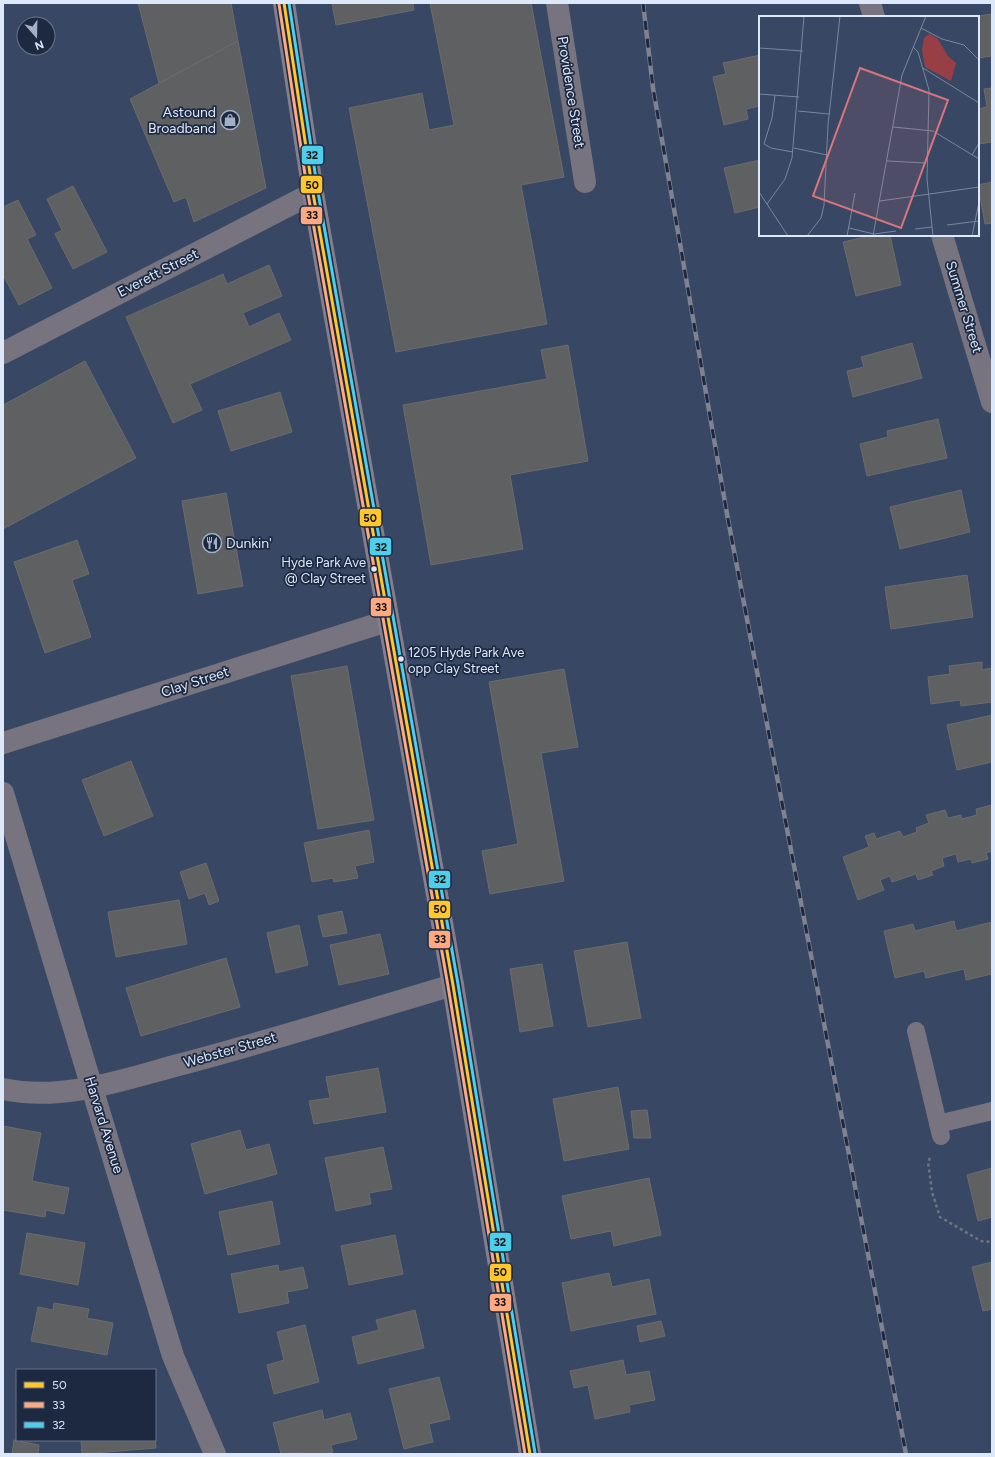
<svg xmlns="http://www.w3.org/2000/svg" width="995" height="1457" viewBox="0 0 995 1457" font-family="Figtree,sans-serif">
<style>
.building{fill:#5f6062;stroke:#6b6c6c}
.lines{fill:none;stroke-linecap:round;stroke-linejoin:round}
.path{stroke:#727481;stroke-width:2.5;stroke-dasharray:3 3;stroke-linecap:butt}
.lane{stroke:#777480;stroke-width:18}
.street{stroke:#777480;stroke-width:22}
.primary{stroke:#857f8d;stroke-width:22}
.rail-casing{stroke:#7f8290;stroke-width:4.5}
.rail{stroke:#1c2941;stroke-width:3;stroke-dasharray:9;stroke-linecap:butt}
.bus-1-casing{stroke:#1c2941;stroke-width:6}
.bus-2-casing{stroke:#1c2941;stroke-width:6}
.bus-3-casing{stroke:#1c2941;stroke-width:6}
.bus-1{stroke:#ffc72c;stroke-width:3}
.bus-2{stroke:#ffa980;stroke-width:3}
.bus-3{stroke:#4dcfeb;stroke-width:3}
.bus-dot{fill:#dde8fb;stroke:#1c2941;stroke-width:1.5}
.labels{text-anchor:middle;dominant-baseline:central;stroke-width:3.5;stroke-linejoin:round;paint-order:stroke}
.bus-label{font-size:13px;fill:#dde8fb;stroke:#1c2941;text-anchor:end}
.street-label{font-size:14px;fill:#dde8fb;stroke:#1c2941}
.poi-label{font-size:14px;fill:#dde8fb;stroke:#1c2941;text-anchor:end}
.inset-road{fill:none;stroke:#7987a0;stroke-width:1}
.view{fill:#d9757c;fill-opacity:0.15;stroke:#d9757c;stroke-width:2}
.inset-edge{fill:none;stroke:#dde8fb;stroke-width:2}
.line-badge{stroke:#1c2941;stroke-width:1.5}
.pale-badge-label{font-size:11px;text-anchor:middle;font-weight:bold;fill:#111}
</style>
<rect width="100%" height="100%" fill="#374764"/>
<g class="building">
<path d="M138,3h93l7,38 -79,42z"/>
<path d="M332,3h81l1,7 -78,15z"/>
<path d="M430,3h101l33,174 -43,8 26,139 -151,28 -47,-244 73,-15 7,37 25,-5z"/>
<path d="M992,14v42l-14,2v-41h-6z"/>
<path d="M238,41l28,147 -72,34 -8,-25 -12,5 -44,-103z"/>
<path d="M760,55v51l-14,3 2,10 -24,6 -11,-48 13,-3 -3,-11z"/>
<path d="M992,88v54l-14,2v-35l9,-2 -3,-18z"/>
<path d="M760,160v47l-25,6 -11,-45z"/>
<path d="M992,182v41l-7,1 -7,-39z"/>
<path d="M73,186l34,66 -34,17 -18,-35 7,-4 -15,-31z"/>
<path d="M18,200l18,35 -9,4 25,49 -33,17 -16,-30v-68z"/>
<path d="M874,235h16l11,50 -45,11 -13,-54z"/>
<path d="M269,265l13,31 -39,17 6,14 30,-14 12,27 -101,44 12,26 -29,13 -47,-106 97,-43 4,10z"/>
<path d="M912,343l10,35 -69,19 -6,-26 17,-4 -3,-10z"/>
<path d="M568,345l20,116 -78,14 13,74 -92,16 -28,-160 144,-26 -6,-29z"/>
<path d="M85,361l51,97 -133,71v-124z"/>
<path d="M280,392l12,40 -61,19 -13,-40z"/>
<path d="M938,419l9,39 -80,18 -7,-32 28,-7 -1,-6z"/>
<path d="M961,490l9,42 -70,17 -10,-42z"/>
<path d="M226,493l17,93 -45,8 -16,-93z"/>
<path d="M77,540l12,34 -17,6 19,57 -46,16 -31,-91z"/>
<path d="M967,575l6,42 -82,12 -6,-42z"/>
<path d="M982,662v8l10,-2v34l-31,4 -1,-6 -29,4 -3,-27 22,-3 -1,-8z"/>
<path d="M347,666l27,154 -56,9 -27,-153z"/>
<path d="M564,669l14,78 -37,6 23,128 -74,13 -8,-43 36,-7 -29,-162z"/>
<path d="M992,715v47l-35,8 -10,-45z"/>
<path d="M131,761l22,55 -49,20 -22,-56z"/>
<path d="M992,805v46l-6,2 2,6 -16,4 -1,-4 -13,3 -2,-8 -14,4 2,8 -13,5 2,4 -15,5 -2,-6 -24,8 -2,-6 -10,4 4,10 -26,10 -15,-43 26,-10 -4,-11 9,-3 2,6 24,-8 3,6 14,-5 -1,-4 13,-5 -3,-8 19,-5 3,8 13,-3 1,4 15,-4 -1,-6z"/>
<path d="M369,830l5,32 -19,4 3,12 -24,4 -1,-4 -21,4 -8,-39z"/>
<path d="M206,863l13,38 -10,4 -4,-12 -16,6 -9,-27z"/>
<path d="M179,900l8,44 -71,13 -8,-45z"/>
<path d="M342,911l5,22 -24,4 -5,-21z"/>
<path d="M954,921l2,10 36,-9v52l-26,6 -2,-11 -38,9 -2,-7 -29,7 -11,-47 29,-7 2,7z"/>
<path d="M299,925l9,40 -32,8 -9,-40z"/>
<path d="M380,934l9,40 -50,11 -9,-40z"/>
<path d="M627,942l14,76 -53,9 -14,-76z"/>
<path d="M226,958l14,49 -99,29 -15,-48z"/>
<path d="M542,964l11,62 -33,6 -10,-63z"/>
<path d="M378,1068l8,44 -72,12 -5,-23 21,-3 -4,-21z"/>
<path d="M618,1087l11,62 -65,12 -11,-62z"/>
<path d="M647,1110l4,28h-17l-3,-27z"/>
<path d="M3,1126l38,7 -9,48 37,7 -5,26 -18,-4 -1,7 -42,-7z"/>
<path d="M240,1130l6,20 23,-6 8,30 -72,20 -14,-50z"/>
<path d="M383,1147l9,42 -23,4 2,11 -35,7 -11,-53z"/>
<path d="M992,1168v49l-14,4 -11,-46z"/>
<path d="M649,1178l12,57 -47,11 -3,-15 -40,8 -9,-43z"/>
<path d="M272,1201l8,43 -52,11 -9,-43z"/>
<path d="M27,1233l58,10 -7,42 -58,-11z"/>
<path d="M395,1235l8,39 -54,11 -8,-39z"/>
<path d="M992,1262v47l-9,2 -11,-44z"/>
<path d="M278,1265l1,7 24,-5 5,21 -21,4 2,11 -50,10 -8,-39z"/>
<path d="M609,1273l3,14 37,-8 7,35 -85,17 -9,-48z"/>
<path d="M54,1303l35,6 -2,9 26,5 -6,32 -76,-14 7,-34 15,3z"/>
<path d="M415,1310l9,38 -66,16 -6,-27 27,-7 -3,-10z"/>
<path d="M661,1321l4,15 -25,6 -3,-16z"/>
<path d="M305,1325l14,57 -45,12 -7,-29 17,-5 -7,-28z"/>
<path d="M623,1360l3,15 23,-4 6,29 -26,5 1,7 -35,7 -7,-34 -14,3 -4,-17z"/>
<path d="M439,1377l11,42 -21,5 4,18 -29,7 -15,-60z"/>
<path d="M322,1410l2,10 26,-7 7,26 -26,6 2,7 -9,2h-17l-1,-2 -25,2 -8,-31z"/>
<path d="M155,1436l1,12 -74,6 -1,-14h74z"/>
<path d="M14,1440l25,5 -1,9h-26z"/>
</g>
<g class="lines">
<path class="path" d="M930,1158l-2,4 4,30 8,25 41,24 11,1"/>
<g class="lane">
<path d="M916,1031l25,105"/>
<path d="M938,1124l54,-13"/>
</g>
<g class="street">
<path d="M557,3l28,179"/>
<path d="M870,3l4,14"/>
<path d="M942,235l50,167"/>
<path d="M3,353l310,-160"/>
<path d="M3,743l384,-122"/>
<path d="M3,793l170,563 42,98"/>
<path d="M3,1089c60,13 122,-10 179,-25 91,-24 180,-52 271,-79"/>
</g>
<path class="primary" d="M284,3l29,190 140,792 77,469"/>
<g class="rail-casing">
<path id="rail" d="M643,3l10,85 74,426 179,940"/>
</g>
<use href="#rail" class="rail"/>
<g class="bus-1-casing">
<path id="bus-1" d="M284,3l29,190 140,792 77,469"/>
</g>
<g class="bus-2-casing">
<path id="bus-2" d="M279,4l29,190 140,792 77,468"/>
</g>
<g class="bus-3-casing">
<path id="bus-3" d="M289,3l29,189 140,792 77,469"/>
</g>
<use href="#bus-1" class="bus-1"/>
<use href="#bus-2" class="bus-2"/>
<use href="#bus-3" class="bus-3"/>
</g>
<defs>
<g id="shop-ring" transform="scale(1)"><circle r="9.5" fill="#1c2941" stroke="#a3b0c6" stroke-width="1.5"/><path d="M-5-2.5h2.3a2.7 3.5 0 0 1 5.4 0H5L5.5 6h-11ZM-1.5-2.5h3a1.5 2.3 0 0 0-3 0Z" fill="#a3b0c6"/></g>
<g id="restaurant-ring" transform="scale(1)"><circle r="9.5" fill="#1c2941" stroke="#a3b0c6" stroke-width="1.5"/><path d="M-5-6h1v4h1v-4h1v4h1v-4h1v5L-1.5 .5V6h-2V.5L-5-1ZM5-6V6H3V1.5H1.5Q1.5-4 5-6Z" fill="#a3b0c6"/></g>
</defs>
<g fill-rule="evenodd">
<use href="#shop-ring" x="230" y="120"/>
<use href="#restaurant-ring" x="212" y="543"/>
</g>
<g class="bus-dot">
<circle cx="374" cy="569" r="3.5"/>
<circle cx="401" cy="659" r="3.5"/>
</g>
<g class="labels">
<g class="bus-label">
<text x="366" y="562">Hyde Park Ave<tspan x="366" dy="16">@ Clay Street</tspan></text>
<text x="408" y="652" text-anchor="start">1205 Hyde Park Ave<tspan x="408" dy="16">opp Clay Street</tspan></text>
</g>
<g class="street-label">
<text transform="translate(571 92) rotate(81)">Providence Street</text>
<text transform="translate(158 273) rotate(-27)">Everett Street</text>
<text transform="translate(964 307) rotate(73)">Summer Street</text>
<text transform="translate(195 682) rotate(-18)">Clay Street</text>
<text transform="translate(230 1050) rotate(-16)">Webster Street</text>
<text transform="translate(104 1125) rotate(73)">Harvard Avenue</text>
</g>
<g class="poi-label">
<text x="216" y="112">Astound<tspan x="216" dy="16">Broadband</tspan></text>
<text x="226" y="543" text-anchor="start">Dunkin'</text>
</g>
</g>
<g transform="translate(759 16)">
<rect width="220" height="220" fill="#374764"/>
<path d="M170,18l8,4 11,18 8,7 -5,18 -26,-14 -3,-17 2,-12z" fill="#983f45"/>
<path class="inset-road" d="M162,12l21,11 22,6 15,15M154,31l5,5 11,38 -2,89 6,57M0,32l44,3M164,52l56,35M0,78l40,3M16,79l-3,23 -8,26 7,4 22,4M39,95l31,3M134,111l40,4 46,28M35,132l33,7M213,139l7,-12M128,145l39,2M0,176l29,44M121,185l99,-14M8,188l18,-25 7,-21 12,-142M188,209l32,-4M90,212l25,6 22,-3M156,213l17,-2M48,220l14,-18 3,-13 4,-80 12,-109M88,220l8,-43M114,220l29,-161 24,-59M213,220l7,-34"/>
<path class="view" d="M101,52l88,32 -47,128 -88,-32z"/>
<rect width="220" height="220" class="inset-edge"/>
</g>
<g class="line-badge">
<rect x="301" y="145" width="23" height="20" rx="4" fill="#4dcfeb"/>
<rect x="300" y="175" width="23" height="19" rx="4" fill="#ffc72c"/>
<rect x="300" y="206" width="23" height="19" rx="4" fill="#ffa980"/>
<rect x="359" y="508" width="23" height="19" rx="4" fill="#ffc72c"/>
<rect x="369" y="537" width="23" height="19" rx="4" fill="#4dcfeb"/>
<rect x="370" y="597" width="22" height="20" rx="4" fill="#ffa980"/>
<rect x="428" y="870" width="23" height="19" rx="4" fill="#4dcfeb"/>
<rect x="428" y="900" width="23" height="19" rx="4" fill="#ffc72c"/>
<rect x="428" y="930" width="23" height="19" rx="4" fill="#ffa980"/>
<rect x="489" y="1232" width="23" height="20" rx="4" fill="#4dcfeb"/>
<rect x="489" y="1263" width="23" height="19" rx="4" fill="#ffc72c"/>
<rect x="489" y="1293" width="23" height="19" rx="4" fill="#ffa980"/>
</g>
<g class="pale-badge-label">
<text x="312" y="159">32</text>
<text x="312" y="189">50</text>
<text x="312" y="219">33</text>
<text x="370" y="522">50</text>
<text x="381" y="551">32</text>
<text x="381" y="611">33</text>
<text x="440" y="883">32</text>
<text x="440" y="913">50</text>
<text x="440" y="943">33</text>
<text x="500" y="1246">32</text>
<text x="500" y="1276">50</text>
<text x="500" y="1306">33</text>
</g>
<rect width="995" height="1457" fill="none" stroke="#dde8fb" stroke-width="8"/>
<rect x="16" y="1369" width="140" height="72" fill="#1c2941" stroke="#69758b"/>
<rect x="24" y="1382" width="20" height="6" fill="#ffc72c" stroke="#69758b"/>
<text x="52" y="1389" font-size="12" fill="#dde8fb">50</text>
<rect x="24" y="1402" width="20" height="6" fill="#ffa980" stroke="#69758b"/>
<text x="52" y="1409" font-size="12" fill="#dde8fb">33</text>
<rect x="24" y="1422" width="20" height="6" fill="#4dcfeb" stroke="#69758b"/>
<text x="52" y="1429" font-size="12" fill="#dde8fb">32</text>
<g transform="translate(36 36) rotate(160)"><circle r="19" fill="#1c2941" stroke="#69758b"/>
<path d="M0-3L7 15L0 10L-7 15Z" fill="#a3b0c6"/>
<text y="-6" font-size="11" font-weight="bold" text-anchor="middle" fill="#dde8fb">N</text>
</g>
</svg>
